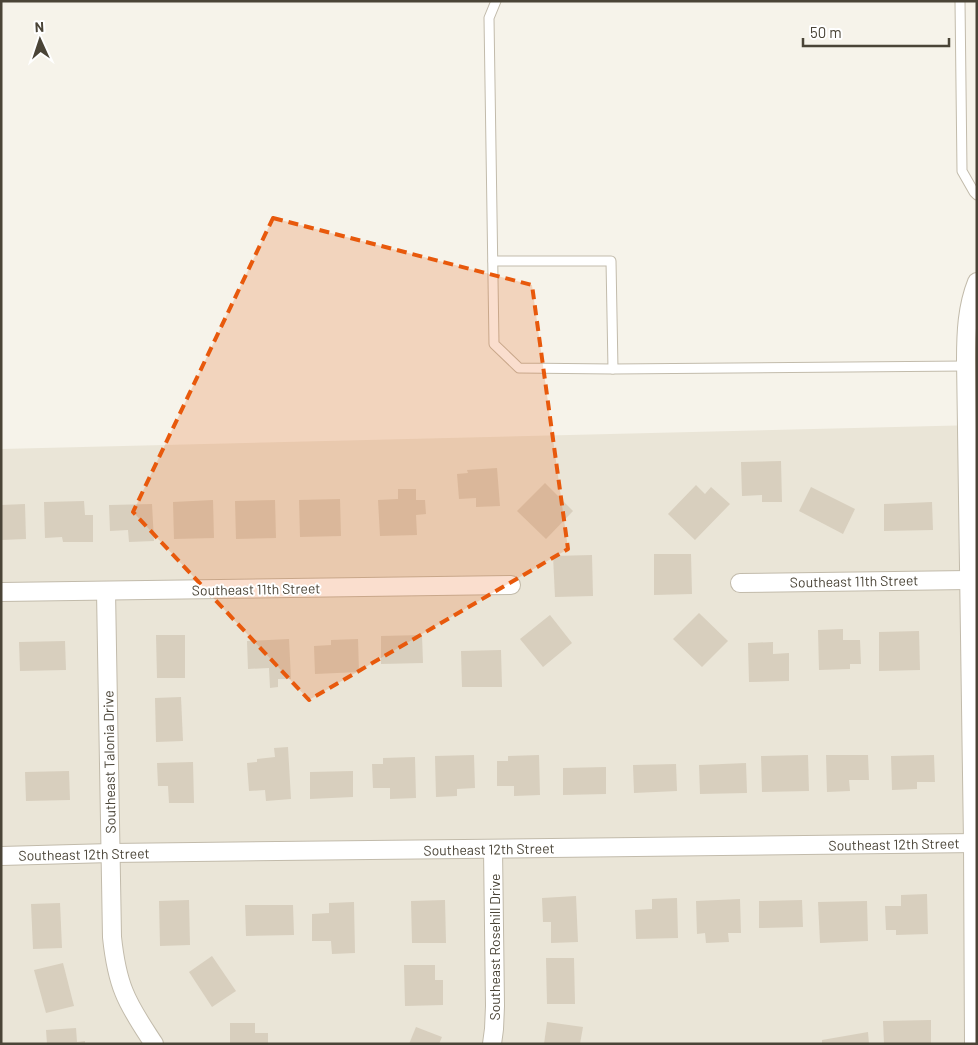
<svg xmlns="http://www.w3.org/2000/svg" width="978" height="1045" viewBox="0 0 978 1045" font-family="Barlow,sans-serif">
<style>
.residential{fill:#eae5d7}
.building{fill:#d8cfbe}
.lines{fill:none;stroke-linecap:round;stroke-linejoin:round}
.service-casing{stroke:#c2bbab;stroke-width:11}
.minor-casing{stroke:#c2bbab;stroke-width:20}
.service{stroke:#fff;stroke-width:9}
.minor{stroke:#fff;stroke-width:18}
.marked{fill:#e8590c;fill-opacity:0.2;stroke:#e8590c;stroke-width:4;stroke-dasharray:10 6;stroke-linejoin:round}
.labels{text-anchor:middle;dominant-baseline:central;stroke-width:4;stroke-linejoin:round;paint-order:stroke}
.street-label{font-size:14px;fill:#4a4437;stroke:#fff}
</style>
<rect width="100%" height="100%" fill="#f6f3ea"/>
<path class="residential" d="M977,425v619h-976v-595z"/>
<g class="building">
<path d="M781,461l1,41h-20v-7l-20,1 -1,-34z"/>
<path d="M497,468l3,38 -24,1v-9l-17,1 -2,-25 11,-1 -1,-3z"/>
<path d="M545,483l28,28 -27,28 -29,-28z"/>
<path d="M696,485l9,9 6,-7 19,17 -35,36 -27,-26z"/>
<path d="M811,487l44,22 -12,25 -44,-23z"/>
<path d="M398,489h18v11h9l1,14 -10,1 1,20 -37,1 -2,-36 20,-1z"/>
<path d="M340,499l1,37 -41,1 -1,-37z"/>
<path d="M213,500l1,38 -40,1 -1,-37z"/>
<path d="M275,500l1,38 -40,1 -1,-38z"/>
<path d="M84,501l1,14h8v27h-30l-1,-5 -17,1 -1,-36z"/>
<path d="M932,502l1,28 -49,1v-27z"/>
<path d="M25,504l1,35 -25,1v-35z"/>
<path d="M152,504l2,37 -25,1 -1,-12 -18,1 -1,-26z"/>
<path d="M654,554h37l1,40 -38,1z"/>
<path d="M592,555l1,41 -38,1 -2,-41z"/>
<path d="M699,613l29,28 -26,26 -29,-28z"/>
<path d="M550,615l22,28 -29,24 -23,-28z"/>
<path d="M843,629v11h17l1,24h-11v5l-31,1 -1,-40z"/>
<path d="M919,631l1,39 -41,1v-39z"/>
<path d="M156,635h29v43h-28z"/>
<path d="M422,635l1,28 -42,1v-28z"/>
<path d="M289,639l2,40h-13v8l-8,1 -1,-20 -21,1 -1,-28z"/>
<path d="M358,639l1,33 -44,2 -1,-28 17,-1v-5z"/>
<path d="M65,641l1,29 -46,1 -1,-29z"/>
<path d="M773,642v12l16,-1v28l-40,1 -1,-39z"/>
<path d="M501,650l1,37h-40l-1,-36z"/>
<path d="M181,697l2,44 -27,1 -1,-44z"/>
<path d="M288,747l3,52 -25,2 -1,-11 -16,1 -2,-28 10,-1v-3l18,-2 -1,-9z"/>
<path d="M474,755l1,33 -18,1v7l-21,1 -1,-41z"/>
<path d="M539,755l1,40 -26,1v-10h-17v-25h11v-5z"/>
<path d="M808,755l1,36 -47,1 -1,-36z"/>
<path d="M826,755h42l1,25h-20l1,11 -23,1z"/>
<path d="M934,755l1,27h-18v7l-25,1 -1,-34z"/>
<path d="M415,757l1,41 -26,1v-11h-17l-1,-24h11v-6z"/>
<path d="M193,762l1,41h-25l-1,-17h-10l-1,-23z"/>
<path d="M746,763l1,30 -47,1 -1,-29z"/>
<path d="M676,764l1,27 -43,2 -1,-28z"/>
<path d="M606,767v27l-43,1v-27z"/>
<path d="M69,771l1,29 -44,1 -1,-29z"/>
<path d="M353,771v26l-43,2v-27z"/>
<path d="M927,894l1,40 -32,1v-5h-10l-1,-24h16v-11z"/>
<path d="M576,896l2,46 -27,1v-21h-8l-1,-24z"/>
<path d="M677,898l1,40 -42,1 -1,-29 17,-1v-10z"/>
<path d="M740,899l1,34h-13l1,9 -23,1 -1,-10 -8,1 -1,-33z"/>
<path d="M189,900l1,45 -30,1 -1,-45z"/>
<path d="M445,900l1,43h-34l-1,-42z"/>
<path d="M802,900l1,27 -44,1v-27z"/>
<path d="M867,901l1,40 -48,2 -2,-41z"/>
<path d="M354,902l1,51 -23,1 -1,-13h-19v-27l17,-1v-10z"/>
<path d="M60,903l2,45 -29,1 -2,-45z"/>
<path d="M245,905h48l1,30 -48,1z"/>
<path d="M212,956l24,35 -24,16 -23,-35z"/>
<path d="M546,958h28l1,46h-28z"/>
<path d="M63,963l11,43 -28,7 -12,-43z"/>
<path d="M404,965h31v15h8v25l-38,1z"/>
<path d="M931,1020v24h-47l-1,-23z"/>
<path d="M547,1022l36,5 -3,17h-36z"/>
<path d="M230,1023h25v10h13v11h-38z"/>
<path d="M416,1027l26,10 -3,7h-30z"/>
<path d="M76,1028l1,14 8,-1v3h-38l-1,-14z"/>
<path d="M868,1032l1,12h-47v-4z"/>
</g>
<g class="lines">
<g class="service-casing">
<g id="service">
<path d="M496,1l-7,17 5,326 25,24 94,1 353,-3"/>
<path d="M960,1l2,170 12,21 3,3"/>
<path d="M493,261h118l2,108"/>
</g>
</g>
<g class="minor-casing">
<g id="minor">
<path d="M740,583l229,-3"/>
<path d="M106,591l6,346c2,19 5,38 12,55 7,18 19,35 30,52"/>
<path d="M1,592l510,-7"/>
<path d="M1,856l110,-3 866,-10"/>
<path d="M492,1044l2,-15 1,-23 -2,-157"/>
<path d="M974,1044l-1,-201 -7,-483c0,-27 1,-53 11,-78"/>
</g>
</g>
<use href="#service" class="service"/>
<use href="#minor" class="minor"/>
</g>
<path class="marked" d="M273,218l259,67 36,264 -259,151 -176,-188z"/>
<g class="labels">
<g class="street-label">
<text transform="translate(854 581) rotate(-1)">Southeast 11th Street</text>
<text transform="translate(256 589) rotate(-1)">Southeast 11th Street</text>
<text transform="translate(109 762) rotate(-91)">Southeast Talonia Drive</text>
<text transform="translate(894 844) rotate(-1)">Southeast 12th Street</text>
<text transform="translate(489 849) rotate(-1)">Southeast 12th Street</text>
<text transform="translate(84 854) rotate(-1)">Southeast 12th Street</text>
<text transform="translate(494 947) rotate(-90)">Southeast Rosehill Drive</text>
</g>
</g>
<rect width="978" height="1045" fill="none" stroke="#4a4437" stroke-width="5"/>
<g transform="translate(40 40) rotate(357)" stroke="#ffffff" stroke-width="4" paint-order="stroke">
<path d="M0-4L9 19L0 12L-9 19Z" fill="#4a4437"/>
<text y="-8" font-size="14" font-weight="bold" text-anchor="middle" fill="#4a4437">N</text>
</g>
<path d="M803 38v8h146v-8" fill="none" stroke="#4a4437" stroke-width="2.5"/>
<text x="810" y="38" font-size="15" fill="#4a4437" stroke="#ffffff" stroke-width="4" paint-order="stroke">50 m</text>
</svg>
